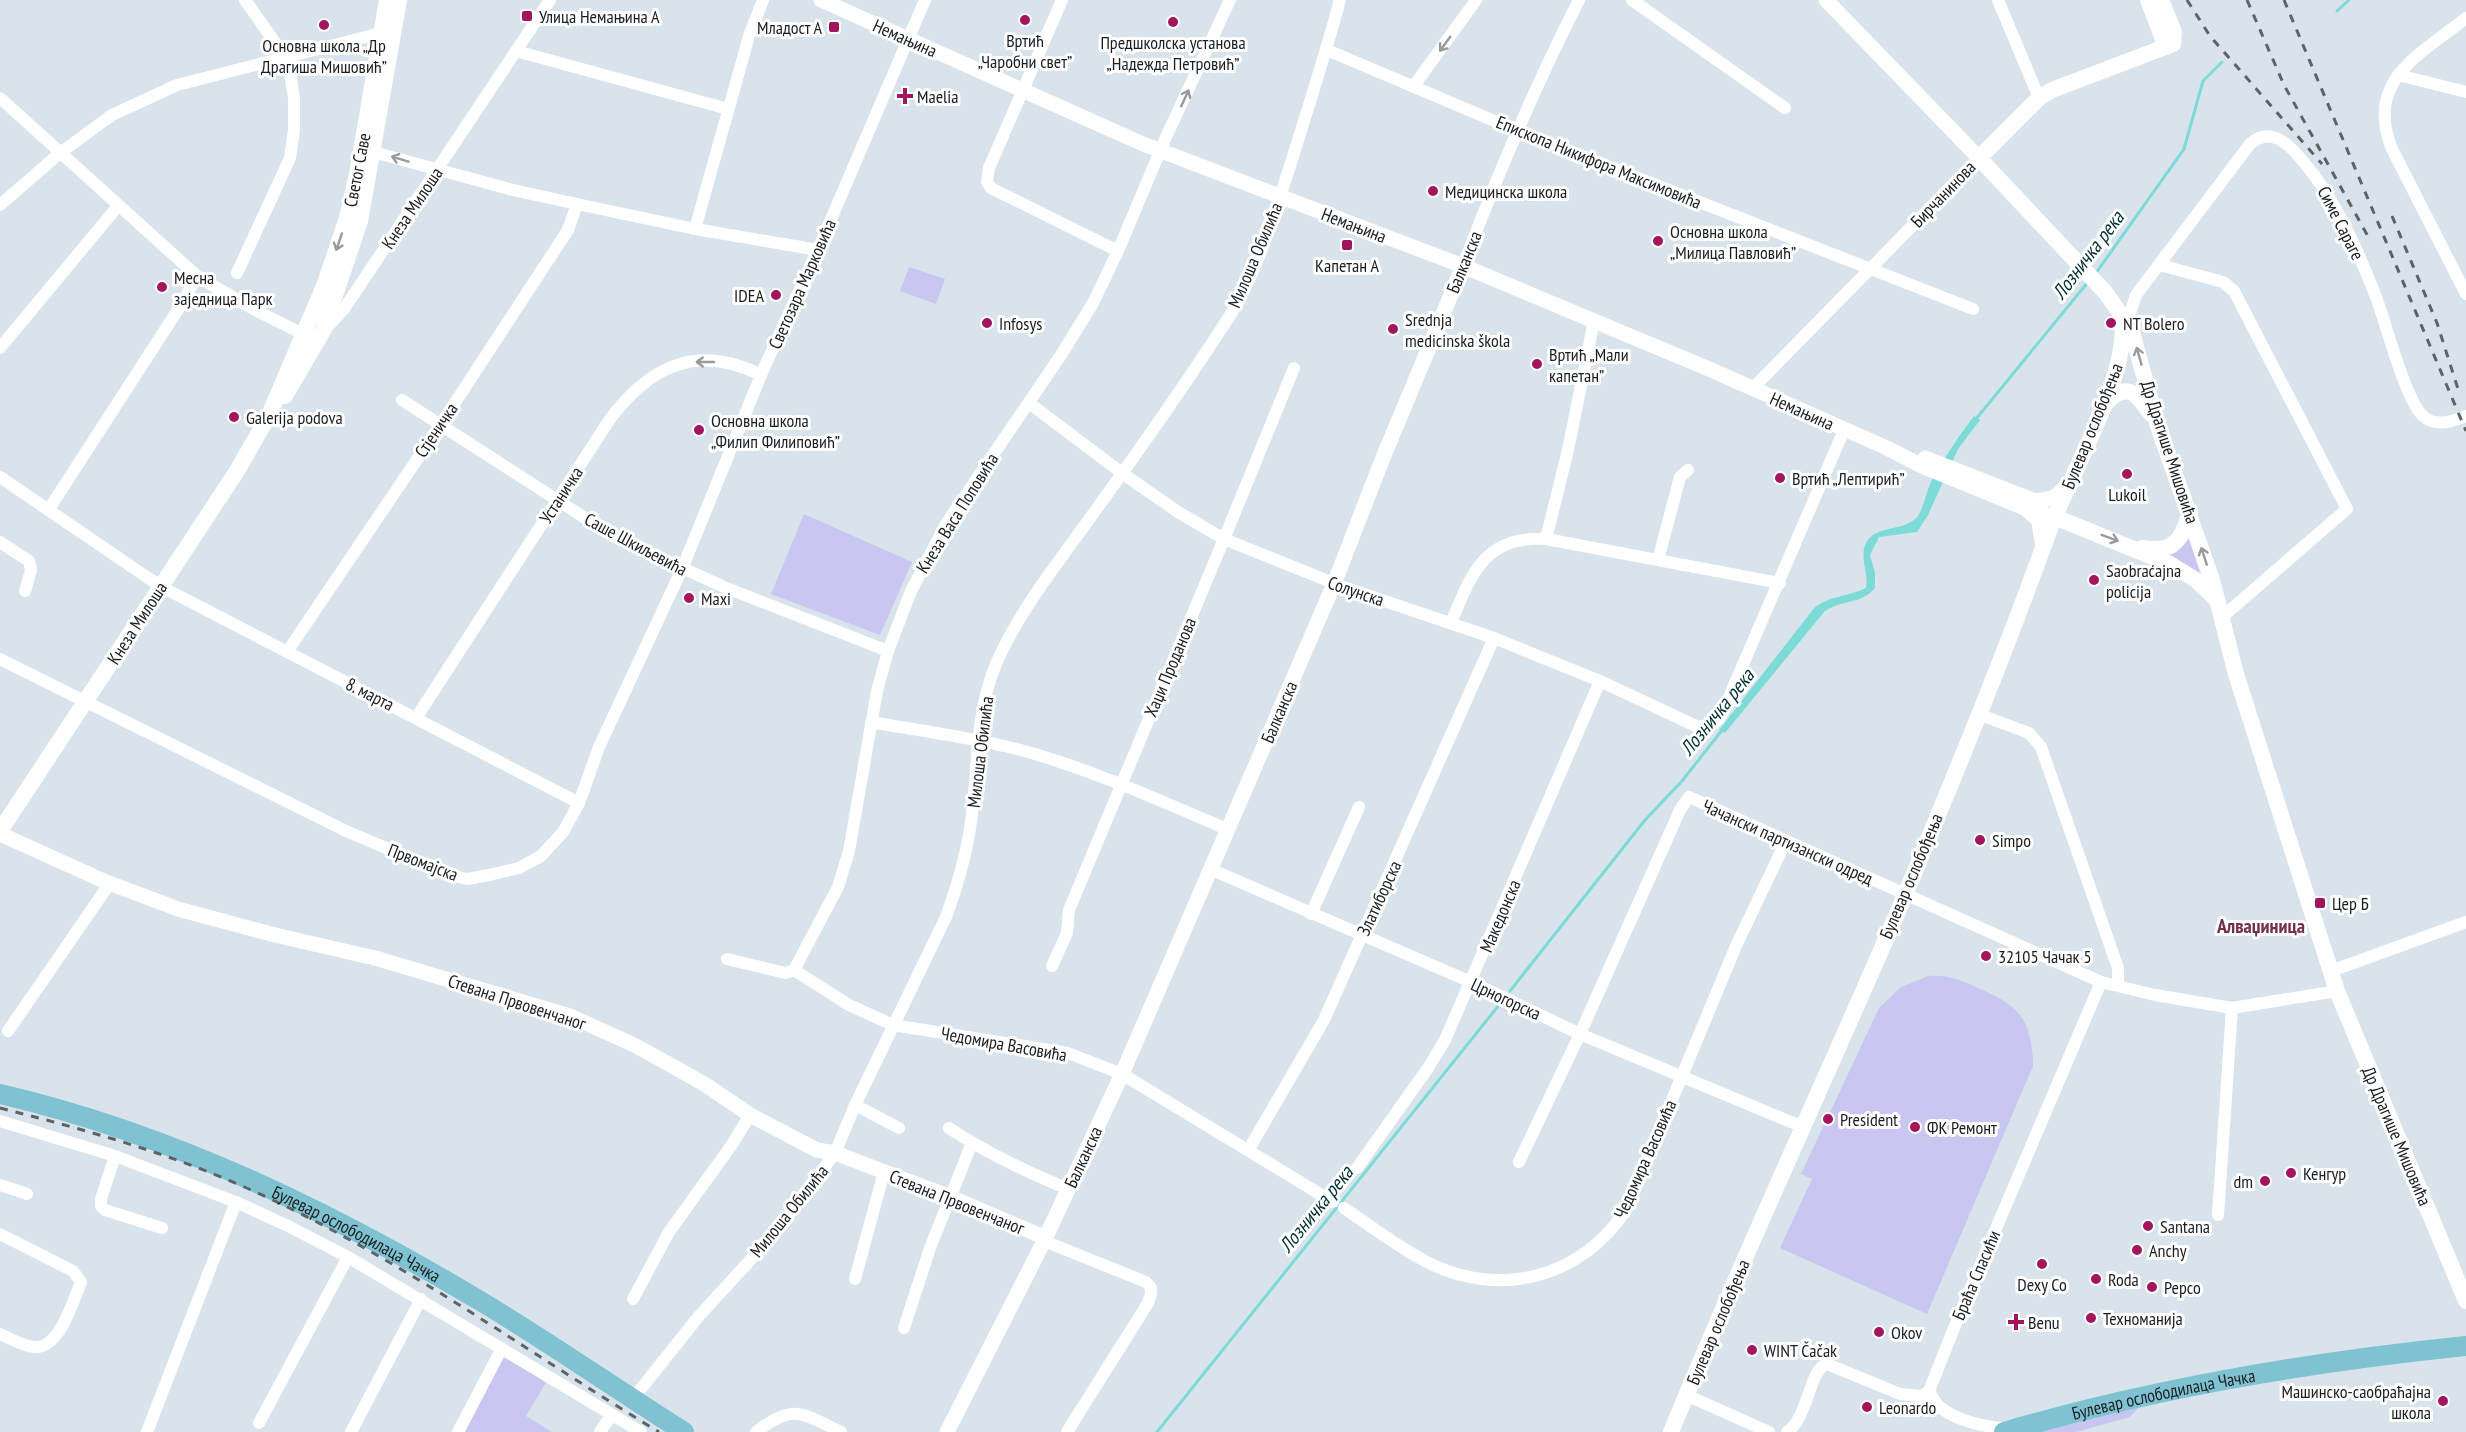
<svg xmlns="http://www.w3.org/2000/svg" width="2466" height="1432" viewBox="0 0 2466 1432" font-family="'PT Sans Narrow',sans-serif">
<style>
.green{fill:#c9c7f1}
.water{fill:#7ddbd7}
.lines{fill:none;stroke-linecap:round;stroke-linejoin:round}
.stream{stroke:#7ddbd7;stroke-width:3}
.minor{stroke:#fff;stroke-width:12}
.tertiary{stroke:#fff;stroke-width:15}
.secondary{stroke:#fff;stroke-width:16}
.primary{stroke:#7fc2d1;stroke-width:20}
.rail{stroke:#5d6367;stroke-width:3;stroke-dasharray:8 8;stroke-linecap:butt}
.oneway{stroke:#989a9b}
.poi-dot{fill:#a3165d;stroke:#fff;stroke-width:2}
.labels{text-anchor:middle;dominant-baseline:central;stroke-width:6;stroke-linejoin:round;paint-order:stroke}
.poi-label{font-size:18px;fill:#1b1e21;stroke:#fff;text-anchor:start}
.street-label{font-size:18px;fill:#1b1e21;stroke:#fff}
.water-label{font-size:20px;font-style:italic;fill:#013130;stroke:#fff}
.neighbourhood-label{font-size:20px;font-weight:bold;fill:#732f4b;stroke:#fff}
</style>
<rect width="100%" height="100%" fill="#d9e3eb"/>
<g class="green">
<path d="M909,267l36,12 -9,25 -36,-13z"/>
<path d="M804,514l108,48 -32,73 -109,-41z"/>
<path d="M2184,540h5l13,39 -37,-23 12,-4z"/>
<path d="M1928,976c20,-1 33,4 50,12 38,16 53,29 55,73v5l-106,248 -147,-66 32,-69 -11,-5 78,-166 22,-21z"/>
<path d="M502,1355l45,26 -21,35 26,16h-87z"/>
<path d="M2139,1407l-9,10 -54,15h-44z"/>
</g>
<path class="water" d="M1974,416l6,4 -22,29 -30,66 -11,17 -38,5 -9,18 5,18v15c-14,17 -34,11 -51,24l-99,121 -6,-3 96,-123c18,-12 32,-10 51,-19 3,-14 -7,-32 0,-45 12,-20 38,-10 52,-27 6,-9 8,-24 13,-34 13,-24 27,-45 43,-66z"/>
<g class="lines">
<g class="stream">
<path d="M2337,11l12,-11"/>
<path d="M2096,273l88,-124 19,-68 19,-19"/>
<path d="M1976,419l112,-137"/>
<path d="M1510,991l135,-171 37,-39 41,-52"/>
<path d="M1157,1432l342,-427"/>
</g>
<g class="minor">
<path d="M1062,0l-73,168 -2,14 4,6 127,63"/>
<path d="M1632,0l153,108"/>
<path d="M1998,0l41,98"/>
<path d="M2466,18c-46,37 -102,62 -74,131l74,145"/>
<path d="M1327,50l191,81 455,178"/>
<path d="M516,51l212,58"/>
<path d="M2398,75l68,17"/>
<path d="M1413,87l63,-87"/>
<path d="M0,98l197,178 58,34 48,24h7"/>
<path d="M366,150l143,39 68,15 118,25 123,21"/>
<path d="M0,205l60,-52 52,-38 65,-30 204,-52"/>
<path d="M695,229l54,-193 14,-36"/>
<path d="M2160,265l63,17 11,9 113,218 -126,109"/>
<path d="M1463,266c34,-90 72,-180 116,-266"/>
<path d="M237,273l53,-115 4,-28v-32l-6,-37 -43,-61"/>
<path d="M326,328l18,-19 206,-309"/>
<path d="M2131,329l-1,-16 6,-18 114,-151c20,-18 38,-1 52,16 34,40 55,88 74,137 10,26 29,102 47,119 13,12 29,5 43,0"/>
<path d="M0,348l118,-142"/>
<path d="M1752,389l227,-231"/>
<path d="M402,400l211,136 111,51 164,64"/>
<path d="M1029,403l93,70 56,39 46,27 122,49 148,50 106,43 98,46 15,-3 7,-6 124,-288"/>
<path d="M0,477l160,109 419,217"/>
<path d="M49,509l132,-204 16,-29"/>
<path d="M1546,539l22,-89 26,-129"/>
<path d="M0,542l29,19 2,9 -6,21"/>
<path d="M1658,560l22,-83 8,-7"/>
<path d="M1451,623c20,-49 34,-88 95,-84l234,44"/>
<path d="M287,652l154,-228 127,-194 9,-26"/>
<path d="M0,659l346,172 104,44 17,4 22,-4 30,-7 22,-12 22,-24 16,-29 20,-56 83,-178 79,-194 59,-130 105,-245"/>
<path d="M1978,714l51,19 12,14 77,221v17"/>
<path d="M416,718l194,-299c40,-53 87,-76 151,-44"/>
<path d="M871,722c61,11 124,18 183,38 59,19 116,45 173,69"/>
<path d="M1210,869l261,113 109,52 223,93"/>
<path d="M1311,914l48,-107"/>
<path d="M727,959l58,14 9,-3 44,-83 11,-36 28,-160 11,-40 23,-60 35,-67 115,-169 32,-52 25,-52 48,-114 64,-137"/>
<path d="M1052,966l15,-33 2,-23 155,-371 70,-171"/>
<path d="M794,970l55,35 44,20 175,28 54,21 211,128"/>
<path d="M2331,971l135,-49"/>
<path d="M8,1031l102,-148"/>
<path d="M855,1105l44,23"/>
<path d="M0,1121l115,35 121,46 52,24 60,31 293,175"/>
<path d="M949,1128c37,25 78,44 119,61"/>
<path d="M1249,1149l75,-129 170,-382"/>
<path d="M115,1156l-14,43v7l4,4 57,18"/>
<path d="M1519,1162l61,-128 100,-224 9,-13 412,185 54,13 77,13 105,-17"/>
<path d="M1357,1168l71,-100 17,-28 155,-359"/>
<path d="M0,1185l27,9"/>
<path d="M1344,1208c26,18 53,38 81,53 74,39 158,17 202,-53l109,-262 50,-105"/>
<path d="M2218,1215l14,-207"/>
<path d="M0,1234l73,37 8,11c-8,19 -21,66 -46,65 -11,0 -25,-9 -35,-13"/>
<path d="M1044,1241l102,41 5,6v6l-3,9 -81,129"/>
<path d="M855,1279l29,-107"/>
<path d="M633,1299l36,-67 62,-86 19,-31"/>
<path d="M904,1328l26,-80 42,-105"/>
<path d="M640,1390l59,-74 77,-84 59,-79 20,-48 91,-188c12,-33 22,-67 26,-103 6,-50 4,-103 24,-150 23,-53 61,-100 94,-146 48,-66 95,-133 139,-201 29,-46 44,-100 61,-151 17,-55 35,-110 50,-166"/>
<path d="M1929,1391c3,5 6,12 11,16 18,15 47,20 70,22"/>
<path d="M1686,1395l83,37"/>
<path d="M259,1423l89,-166"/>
<path d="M147,1432l89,-230"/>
<path d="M351,1432l70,-133"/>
<path d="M458,1432l44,-84"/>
<path d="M600,1432l11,-16"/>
<path d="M756,1432c38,-29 45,-19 85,0"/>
<path d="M1787,1432c22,-15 22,-63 40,-68l73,30 22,2 7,-5 31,-78 141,-331"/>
</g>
<g class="tertiary">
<path d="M821,0l322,144 320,122 246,103 178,79 35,18 105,43 28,8"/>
<path d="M1826,0l153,158"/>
<path d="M1925,458l110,43 18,-3 17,-14"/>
<path d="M0,834l104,47 74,28 97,26 100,23 195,58 64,29 33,18 39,22 44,30 67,35 18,3 115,44 96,41"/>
<path d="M947,1432l97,-191 78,-167 212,-490 48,-124 81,-194"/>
</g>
<g class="secondary">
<path d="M2148,0l18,47"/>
<path d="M2161,0l13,32 -1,12 -121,46 -13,8 -60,60 126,134 26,37 27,97 54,154 24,94 101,317 129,310"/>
<path d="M285,396l38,-65 37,-110 39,-221"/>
<path d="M2105,404c22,-23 30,-12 46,10"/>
<path d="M2027,509l12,11 4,24"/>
<path d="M2055,517l115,47 26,16 21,20"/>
<path d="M2142,548c32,5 39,-7 48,-35"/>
<path d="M0,831l237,-360 33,-58 54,-127 23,-68 10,-44 30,-174"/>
<path d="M1671,1432c74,-181 157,-357 234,-537 50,-120 100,-241 144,-364 20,-54 80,-155 73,-209"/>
</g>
<g class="primary">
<path id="s1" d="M0,1094c172,40 331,118 482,208 68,41 134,87 202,130"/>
<path id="s2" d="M2004,1432c150,-44 306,-70 462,-86"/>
</g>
<g class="rail">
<path d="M2187,0l23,36 112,128"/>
<path d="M2247,0l37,85 86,155"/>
<path d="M2284,0l182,431"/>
<path d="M2392,216l45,107 22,69"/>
<path d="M0,1108c79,20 158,42 233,74 152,65 286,165 426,250"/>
</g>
</g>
<defs><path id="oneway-shaft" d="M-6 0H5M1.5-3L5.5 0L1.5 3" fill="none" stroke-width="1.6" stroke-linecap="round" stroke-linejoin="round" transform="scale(1.5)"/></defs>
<g class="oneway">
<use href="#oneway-shaft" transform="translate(1445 44) rotate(126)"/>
<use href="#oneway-shaft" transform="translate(1185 98) rotate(-65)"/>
<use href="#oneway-shaft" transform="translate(400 159) rotate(-163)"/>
<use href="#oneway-shaft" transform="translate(339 242) rotate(109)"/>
<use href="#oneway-shaft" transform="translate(2139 356) rotate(-106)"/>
<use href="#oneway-shaft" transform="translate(705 362) rotate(180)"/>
<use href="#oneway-shaft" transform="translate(2110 538) rotate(21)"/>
<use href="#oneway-shaft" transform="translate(2204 556) rotate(-108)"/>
</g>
<g class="poi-dot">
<rect x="521" y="10" width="12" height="12" rx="3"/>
<circle cx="1025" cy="20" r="6"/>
<circle cx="1173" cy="22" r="6"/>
<circle cx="324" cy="25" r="6"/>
<rect x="828" y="21" width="12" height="12" rx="3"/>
<path d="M902 87h6v6h6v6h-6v6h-6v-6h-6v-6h6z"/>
<circle cx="1433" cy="191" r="6"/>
<circle cx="1658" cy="241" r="6"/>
<rect x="1341" y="239" width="12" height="12" rx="3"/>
<circle cx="162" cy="287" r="6"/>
<circle cx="776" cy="295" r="6"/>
<circle cx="987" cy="323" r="6"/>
<circle cx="2111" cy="323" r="6"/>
<circle cx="1393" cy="329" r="6"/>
<circle cx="1537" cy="364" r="6"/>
<circle cx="234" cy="417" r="6"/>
<circle cx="699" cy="430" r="6"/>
<circle cx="2127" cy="474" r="6"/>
<circle cx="1780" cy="478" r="6"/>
<circle cx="2094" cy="580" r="6"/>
<circle cx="689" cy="598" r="6"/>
<circle cx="1980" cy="840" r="6"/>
<rect x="2314" y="897" width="12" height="12" rx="3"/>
<circle cx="1986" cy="956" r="6"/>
<circle cx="1828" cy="1119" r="6"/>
<circle cx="1915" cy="1127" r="6"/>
<circle cx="2291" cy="1173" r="6"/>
<circle cx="2265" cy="1181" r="6"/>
<circle cx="2148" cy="1226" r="6"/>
<circle cx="2137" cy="1250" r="6"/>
<circle cx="2042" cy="1264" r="6"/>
<circle cx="2096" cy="1279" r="6"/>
<circle cx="2152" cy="1287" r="6"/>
<circle cx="2091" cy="1318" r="6"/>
<path d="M2013 1313h6v6h6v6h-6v6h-6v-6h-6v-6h6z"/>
<circle cx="1879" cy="1332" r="6"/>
<circle cx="1752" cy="1350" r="6"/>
<circle cx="2443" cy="1401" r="6"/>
<circle cx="1867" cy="1407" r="6"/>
</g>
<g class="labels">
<g class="poi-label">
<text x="539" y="16">Улица Немањина А</text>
<text x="822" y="27" text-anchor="end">Младост А</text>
<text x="1025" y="40" text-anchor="middle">Вртић<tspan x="1025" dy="21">„Чаробни свет”</tspan></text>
<text x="1173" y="42" text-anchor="middle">Предшколска установа<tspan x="1173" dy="21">„Надежда Петровић”</tspan></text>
<text x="324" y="45" text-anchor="middle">Основна школа „Др<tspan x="324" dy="21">Драгиша Мишовић”</tspan></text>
<text x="917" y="96">Maelia</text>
<text x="1445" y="191">Медицинска школа</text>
<text x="1670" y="231">Основна школа<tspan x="1670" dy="21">„Милица Павловић”</tspan></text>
<text x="1347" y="265" text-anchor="middle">Капетан А</text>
<text x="174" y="277">Месна<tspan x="174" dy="21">заједница Парк</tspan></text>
<text x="764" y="295" text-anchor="end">IDEA</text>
<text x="1405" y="319">Srednja<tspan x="1405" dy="21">medicinska škola</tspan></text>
<text x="999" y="323">Infosys</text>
<text x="2123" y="323">NT Bolero</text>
<text x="1549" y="354">Вртић „Мали<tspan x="1549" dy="21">капетан”</tspan></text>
<text x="246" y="417">Galerija podova</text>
<text x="711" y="420">Основна школа<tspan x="711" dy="21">„Филип Филиповић”</tspan></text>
<text x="1792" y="478">Вртић „Лептирић”</text>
<text x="2127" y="494" text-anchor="middle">Lukoil</text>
<text x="2106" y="570">Saobraćajna<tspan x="2106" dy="21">policija</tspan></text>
<text x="701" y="598">Maxi</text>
<text x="1992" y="840">Simpo</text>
<text x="2332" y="903">Цер Б</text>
<text x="1998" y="956">32105 Чачак 5</text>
<text x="1840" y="1119">President</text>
<text x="1927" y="1127">ФК Ремонт</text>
<text x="2303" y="1173">Кенгур</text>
<text x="2253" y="1181" text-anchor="end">dm</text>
<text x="2160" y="1226">Santana</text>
<text x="2149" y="1250">Anchy</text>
<text x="2108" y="1279">Roda</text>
<text x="2042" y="1284" text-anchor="middle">Dexy Co</text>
<text x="2164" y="1287">Pepco</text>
<text x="2103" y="1318">Техноманија</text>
<text x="2028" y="1322">Benu</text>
<text x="1891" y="1332">Okov</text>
<text x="1764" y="1350">WINT Čačak</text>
<text x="2431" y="1391" text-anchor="end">Машинско-саобраћајна<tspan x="2431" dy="21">школа</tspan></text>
<text x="1879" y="1407">Leonardo</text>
</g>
<g class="street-label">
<text transform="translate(905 38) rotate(24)">Немањина</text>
<text transform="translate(1599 162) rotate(22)">Епископа Никифора Максимовића</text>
<text transform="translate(357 170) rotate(-79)">Светог Саве</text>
<text transform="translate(1943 194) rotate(-46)">Бирчанинова</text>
<text transform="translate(412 208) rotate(-56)">Кнеза Милоша</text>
<text transform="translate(2341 223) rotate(63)">Симе Сараге</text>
<text transform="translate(1354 225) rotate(21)">Немањина</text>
<text transform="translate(1255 255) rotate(-67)">Милоша Обилића</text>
<text transform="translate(1464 262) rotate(-68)">Балканска</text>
<text transform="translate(802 284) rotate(-66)">Светозара Марковића</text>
<text transform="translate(1802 411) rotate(24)">Немањина</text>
<text transform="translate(2092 426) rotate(-68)">Булевар ослобођења</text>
<text transform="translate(436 430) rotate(-56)">Стјеничка</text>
<text transform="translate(2170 452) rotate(72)">Др Драгише Мишовића</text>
<text transform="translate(561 495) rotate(-57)">Устаничка</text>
<text transform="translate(957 513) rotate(-58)">Кнеза Васа Поповића</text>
<text transform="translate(636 544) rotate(28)">Саше Шкиљевића</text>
<text transform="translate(1356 591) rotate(19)">Солунска</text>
<text transform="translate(137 623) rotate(-57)">Кнеза Милоша</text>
<text transform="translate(1170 667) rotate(-67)">Хаџи Проданова</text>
<text transform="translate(370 694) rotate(27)">8. марта</text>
<text transform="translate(1279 712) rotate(-67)">Балканска</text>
<text transform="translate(980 752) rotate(-83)">Милоша Обилића</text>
<text transform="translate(1788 842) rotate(24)">Чачански партизански одред</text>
<text transform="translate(423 862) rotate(21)">Првомајска</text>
<text transform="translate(1911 876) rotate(-67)">Булевар ослобођења</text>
<text transform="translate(1379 898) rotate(-65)">Златиборска</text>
<text transform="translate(1500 916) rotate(-67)">Македонска</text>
<text transform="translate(1506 999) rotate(25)">Црногорска</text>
<text transform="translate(517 1002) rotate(18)">Стевана Првовенчаног</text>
<text transform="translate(1004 1044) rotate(10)">Чедомира Васовића</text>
<text transform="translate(2397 1136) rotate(67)">Др Драгише Мишовића</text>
<text transform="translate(1083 1157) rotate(-65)">Балканска</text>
<text transform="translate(1645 1159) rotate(-66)">Чедомира Васовића</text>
<text transform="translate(957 1202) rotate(22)">Стевана Првовенчаног</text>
<text transform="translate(789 1211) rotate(-51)">Милоша Обилића</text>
<text stroke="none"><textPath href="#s1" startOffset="384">Булевар ослободилаца Чачка</textPath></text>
<text transform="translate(1976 1275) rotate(-67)">Браћа Спасићи</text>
<text transform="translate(1718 1322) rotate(-67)">Булевар ослобођења</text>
<text stroke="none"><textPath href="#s2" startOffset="164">Булевар ослободилаца Чачка</textPath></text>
</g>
<g class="water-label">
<text transform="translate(2088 255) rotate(-53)">Лозничка река</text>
<text transform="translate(1717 712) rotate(-51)">Лозничка река</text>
<text transform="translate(1316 1209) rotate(-51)">Лозничка река</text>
</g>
<g class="neighbourhood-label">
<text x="2261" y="926">Алваџиница</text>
</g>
</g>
</svg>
